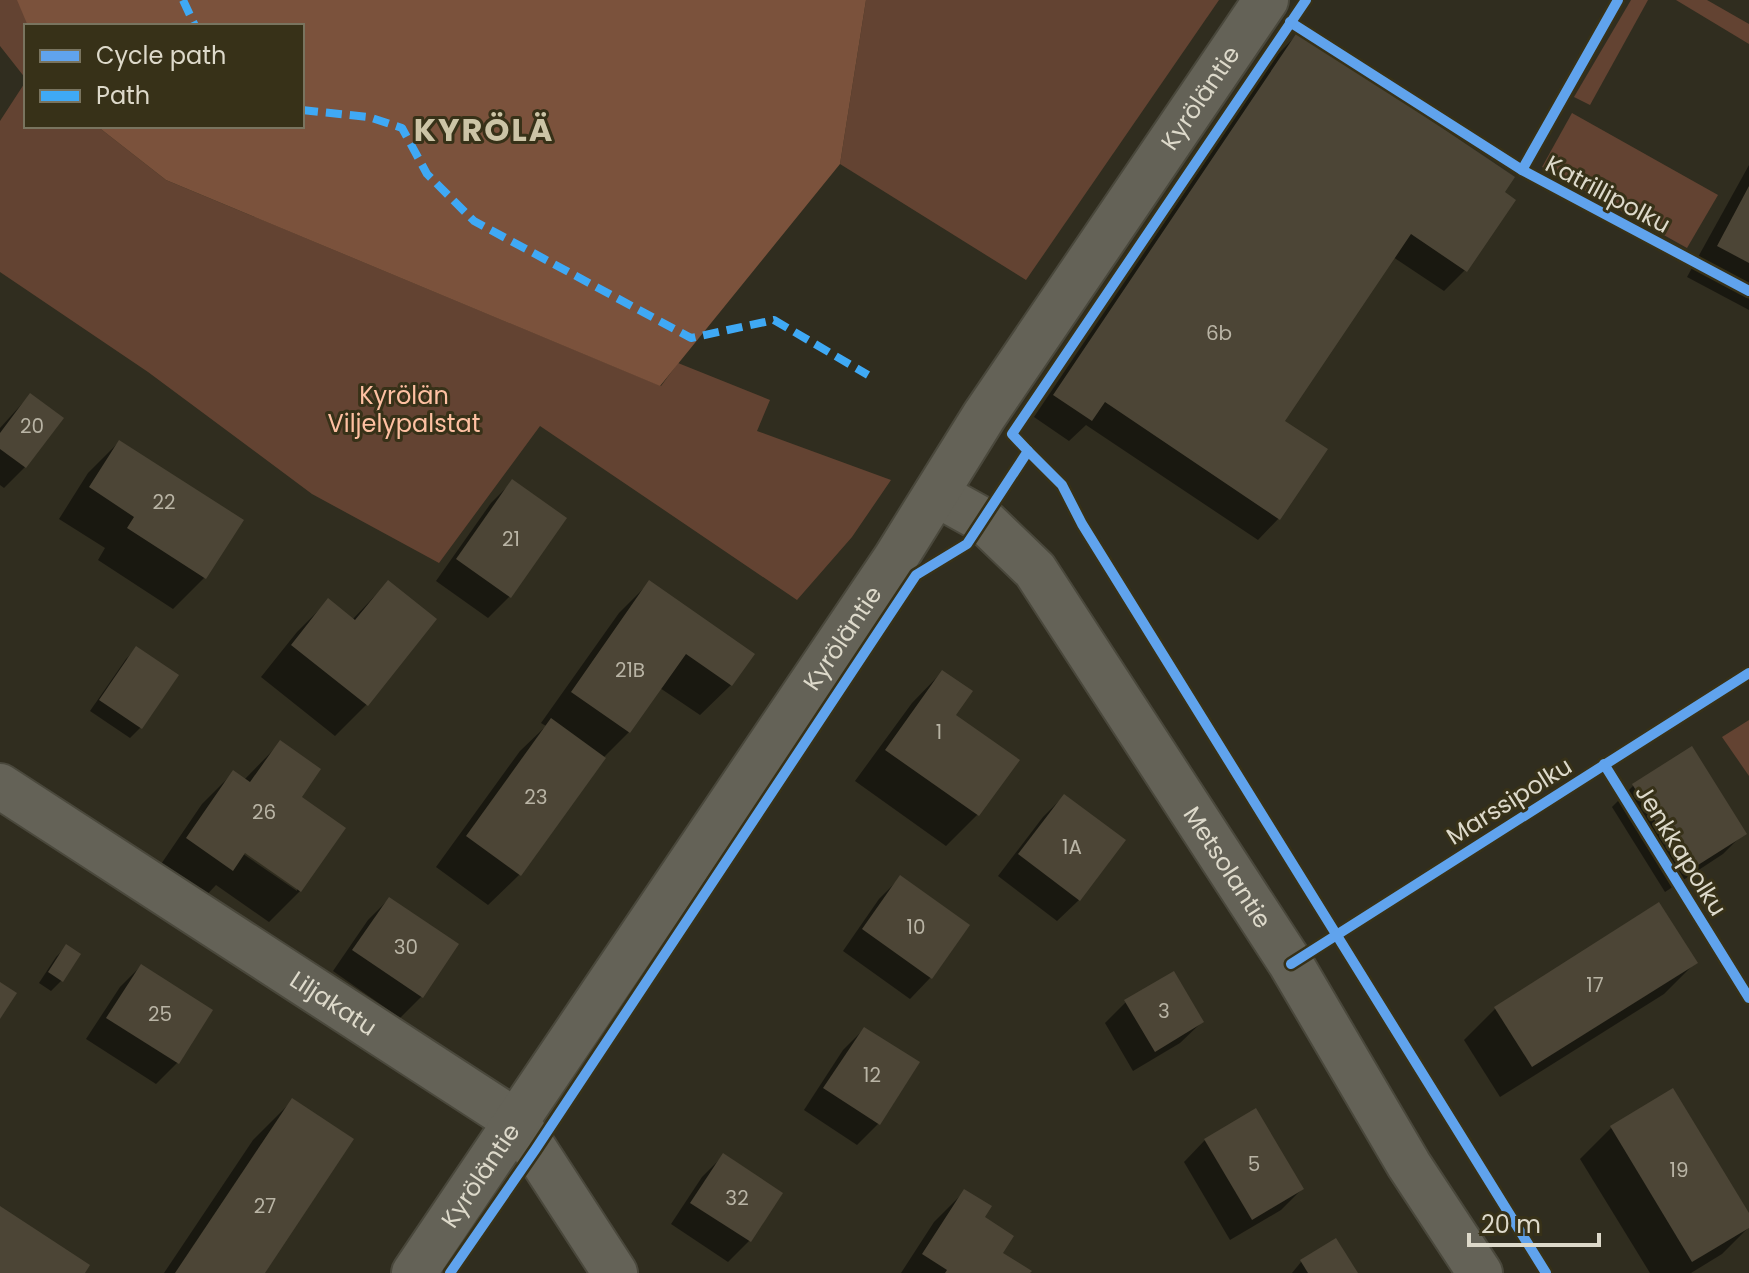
<svg xmlns="http://www.w3.org/2000/svg" width="1749" height="1273" viewBox="0 0 1749 1273" font-family="Poppins,sans-serif">
<style>
.green{fill:#634332}
.forest{fill:#7b523c}
.shadow{fill:#0007;fill-rule:evenodd}
.building{fill:#4c4536}
.lines{fill:none;stroke-linecap:round;stroke-linejoin:round}
.street-casing{stroke:#4a483c;stroke-width:48}
.street{stroke:#646257;stroke-width:44}
.quiet{stroke:#3fa9f5;stroke-width:8;stroke-dasharray:16 8;stroke-linecap:butt}
.cycleway-casing{stroke:#373118;stroke-width:15}
.cycleway{stroke:#60a3ed;stroke-width:10}
.labels{text-anchor:middle;dominant-baseline:central;stroke-width:6;stroke-linejoin:round;paint-order:stroke}
.number-label{font-size:20px;fill:#b9b4a5}
.street-label{font-size:24px;fill:#ddd9ca;stroke:#373118}
.park-label{font-size:24px;fill:#fec0a2;stroke:#373118}
.district-label{font-size:32px;font-weight:bold;letter-spacing:2px;fill:#ccc4a6;stroke:#373118}
</style>
<rect width="100%" height="100%" fill="#302d1f"/>
<g class="green">
<path d="M0,0h20l11,26h-5v53l-26,-33z"/>
<path d="M866,0h353l-193,280 -186,-116z"/>
<path d="M1631,0h17l-58,105 -16,-8z"/>
<path d="M1676,0h31l42,24v20z"/>
<path d="M26,81v45h71l69,54 495,206 17,-23 92,37 -13,31 134,49 -39,57 -55,63 -257,-174 -101,137 -127,-69 -164,-122 -148,-100v-151z"/>
<path d="M1572,113l146,82 -31,53 -145,-81z"/>
<path d="M1749,720v56l-27,-39z"/>
</g>
<path class="forest" d="M17,0h849l-26,164 -180,222 -494,-206 -69,-54h205v-100h-274z"/>
<g class="shadow">
<path d="M1298,34l204,159 -37,77 -21,21 -51,-34 -111,164 -3,97 -21,22 -172,-115 -17,16 -35,-24 243,-362z"/>
<path d="M1749,165v145l-62,-33z"/>
<path d="M30,395l-5,72 -21,21 -4,-3v-57z"/>
<path d="M119,442l85,136 -31,31 -75,-49 7,-12 -46,-29 29,-46z"/>
<path d="M512,482l52,37 -55,78 -21,21 -52,-37 55,-78z"/>
<path d="M388,582l47,37 -69,86 -31,31 -74,-59 36,-45 31,-31 24,19z"/>
<path d="M650,582l81,103 -31,30 -40,-27 -31,44 -26,26 -84,117 -31,30 -52,-38 84,-116 26,-25 -5,-3 78,-110z"/>
<path d="M136,649l40,27 -36,52 -10,10 -40,-27 36,-52z"/>
<path d="M942,672l11,43 64,45 -40,55 -31,31 -91,-65 57,-78z"/>
<path d="M280,743l19,54 1,94 -31,31 -53,-37 -15,16 -44,-31 45,-66 31,-31 11,7zM238,846l59,41v4l-61,-42z"/>
<path d="M1692,749l52,84 -21,21 -58,38 -53,-85 21,-21z"/>
<path d="M1064,796l15,104 -22,21 -59,-45 45,-59z"/>
<path d="M900,878l31,99 -21,22 -67,-48 36,-52z"/>
<path d="M389,899l67,46 -35,52 -21,21 -67,-47 35,-51z"/>
<path d="M1658,905l37,58 -31,31 -164,103 -36,-57 31,-31z"/>
<path d="M66,947l12,8 -17,26 -10,10 -12,-8 17,-26z"/>
<path d="M141,966l69,45 -33,52 -21,21 -70,-45 34,-52z"/>
<path d="M1126,1002l76,20 -22,21 -47,28 -28,-48z"/>
<path d="M864,1029l14,95 -21,21 -53,-35 39,-60z"/>
<path d="M292,1101l-30,172h-98l89,-133z"/>
<path d="M1611,1128l138,89v10l-27,27 -31,19h-41l-70,-114z"/>
<path d="M1205,1140l97,49 -21,21 -51,30 -46,-78z"/>
<path d="M723,1156l57,37 -31,48 -21,21 -57,-38 31,-47z"/>
<path d="M965,1191l36,63 27,19h-127l33,-51z"/>
<path d="M1301,1262l55,11h-64z"/>
</g>
<g class="building">
<path d="M1298,31l217,146 -10,15 11,8 -49,72 -56,-38 -126,187 43,28 -48,71 -175,-118 -13,19 -39,-26z"/>
<path d="M1749,186v77l-32,-17z"/>
<path d="M30,393l34,25 -38,50 -26,-19v-16z"/>
<path d="M119,440l125,80 -38,59 -79,-51 7,-11 -45,-30z"/>
<path d="M512,479l55,39 -56,80 -55,-39z"/>
<path d="M388,580l49,39 -69,87 -77,-61 37,-47 27,22z"/>
<path d="M649,580l106,74 -23,32 -46,-32 -56,79 -59,-41z"/>
<path d="M136,646l43,29 -37,54 -43,-29z"/>
<path d="M942,670l31,21 -17,24 64,45 -41,56 -94,-66z"/>
<path d="M551,718l55,40 -85,118 -55,-40z"/>
<path d="M280,740l41,29 -19,28 44,31 -45,64 -56,-39 -12,18 -47,-33 47,-68 17,12z"/>
<path d="M1692,746l55,88 -60,38 -55,-88z"/>
<path d="M1064,794l62,46 -46,61 -62,-47z"/>
<path d="M900,875l70,50 -38,54 -70,-50z"/>
<path d="M389,897l70,47 -36,54 -71,-48z"/>
<path d="M1659,902l39,61 -166,104 -38,-60z"/>
<path d="M66,944l15,10 -18,28 -15,-10z"/>
<path d="M141,964l72,46 -34,54 -73,-46z"/>
<path d="M1174,971l30,51 -49,30 -31,-52z"/>
<path d="M0,982l17,11 -17,26z"/>
<path d="M864,1027l56,35 -40,63 -57,-37z"/>
<path d="M1673,1088l76,125v15l-57,34 -82,-136z"/>
<path d="M292,1098l62,41 -89,134h-90z"/>
<path d="M1256,1108l48,81 -52,31 -48,-81z"/>
<path d="M723,1153l60,40 -32,49 -61,-39z"/>
<path d="M964,1189l28,17 -7,11 29,19 -11,17 29,18 -2,2h-85l2,-3 -25,-16z"/>
<path d="M0,1206l90,59 -5,8h-85z"/>
<path d="M1336,1238l22,35h-50l-8,-13z"/>
</g>
<g class="lines">
<g class="street-casing">
<g id="street">
<path id="s1" d="M936,494l47,26 52,50 256,394 118,201 71,108"/>
<path id="s2" d="M0,786l517,336 98,151"/>
<path id="s3" d="M414,1273l481,-714 89,-143 282,-416"/>
</g>
</g>
<use href="#street" class="street"/>
<g class="quiet">
<path d="M183,0l12,26"/>
<path d="M302,110l67,7 33,11 25,46 47,47 217,117 83,-18 94,55"/>
</g>
<g class="cycleway-casing">
<g id="cycleway">
<path d="M1290,22l232,148 227,121"/>
<path d="M1522,170l96,-170"/>
<path d="M1028,451l34,34 20,39 464,749"/>
<path d="M1604,764l145,234"/>
<path d="M1291,964l458,-291"/>
<path d="M450,1273l85,-123 381,-575 51,-31 61,-93 -16,-17 294,-434"/>
</g>
</g>
<use href="#cycleway" class="cycleway"/>
</g>
<g class="labels">
<g class="number-label">
<text x="1219" y="333">6b</text>
<text x="32" y="426">20</text>
<text x="164" y="502">22</text>
<text x="511" y="539">21</text>
<text x="630" y="670">21B</text>
<text x="939" y="732">1</text>
<text x="536" y="797">23</text>
<text x="264" y="812">26</text>
<text x="1072" y="847">1A</text>
<text x="916" y="927">10</text>
<text x="406" y="947">30</text>
<text x="1595" y="985">17</text>
<text x="1164" y="1011">3</text>
<text x="160" y="1014">25</text>
<text x="872" y="1075">12</text>
<text x="1254" y="1164">5</text>
<text x="1679" y="1170">19</text>
<text x="737" y="1198">32</text>
<text x="265" y="1206">27</text>
</g>
<g class="street-label">
<text stroke="none"><textPath href="#s3" startOffset="1414">Kyröläntie</textPath></text>
<text transform="translate(1608 194) rotate(28)">Katrillipolku</text>
<text stroke="none"><textPath href="#s3" startOffset="766">Kyröläntie</textPath></text>
<text transform="translate(1509 801) rotate(-32)">Marssipolku</text>
<text transform="translate(1681 850) rotate(58)">Jenkkapolku</text>
<text stroke="none"><textPath href="#s1" startOffset="480">Metsolantie</textPath></text>
<text stroke="none"><textPath href="#s2" startOffset="398">Liljakatu</textPath></text>
<text stroke="none"><textPath href="#s3" startOffset="118">Kyröläntie</textPath></text>
</g>
<g class="park-label">
<text x="404" y="395">Kyrölän<tspan x="404" dy="28">Viljelypalstat</tspan></text>
</g>
<g class="district-label">
<text x="484" y="129">KYRÖLÄ</text>
</g>
</g>
<rect x="24" y="24" width="280" height="104" fill="#373118" stroke="#79745f" stroke-width="2"/>
<rect x="40" y="50" width="40" height="12" fill="#60a3ed" stroke="#79745f" stroke-width="2"/>
<text x="96" y="64" font-size="24" fill="#ddd9ca">Cycle path</text>
<rect x="40" y="90" width="40" height="12" fill="#3fa9f5" stroke="#79745f" stroke-width="2"/>
<text x="96" y="104" font-size="24" fill="#ddd9ca">Path</text>
<path d="M1469 1233v12h130v-12" fill="none" stroke="#ddd9ca" stroke-width="4"/>
<text x="1481" y="1233" font-size="24" fill="#ddd9ca" stroke="#373118" stroke-width="6" paint-order="stroke">20 m</text>
</svg>
